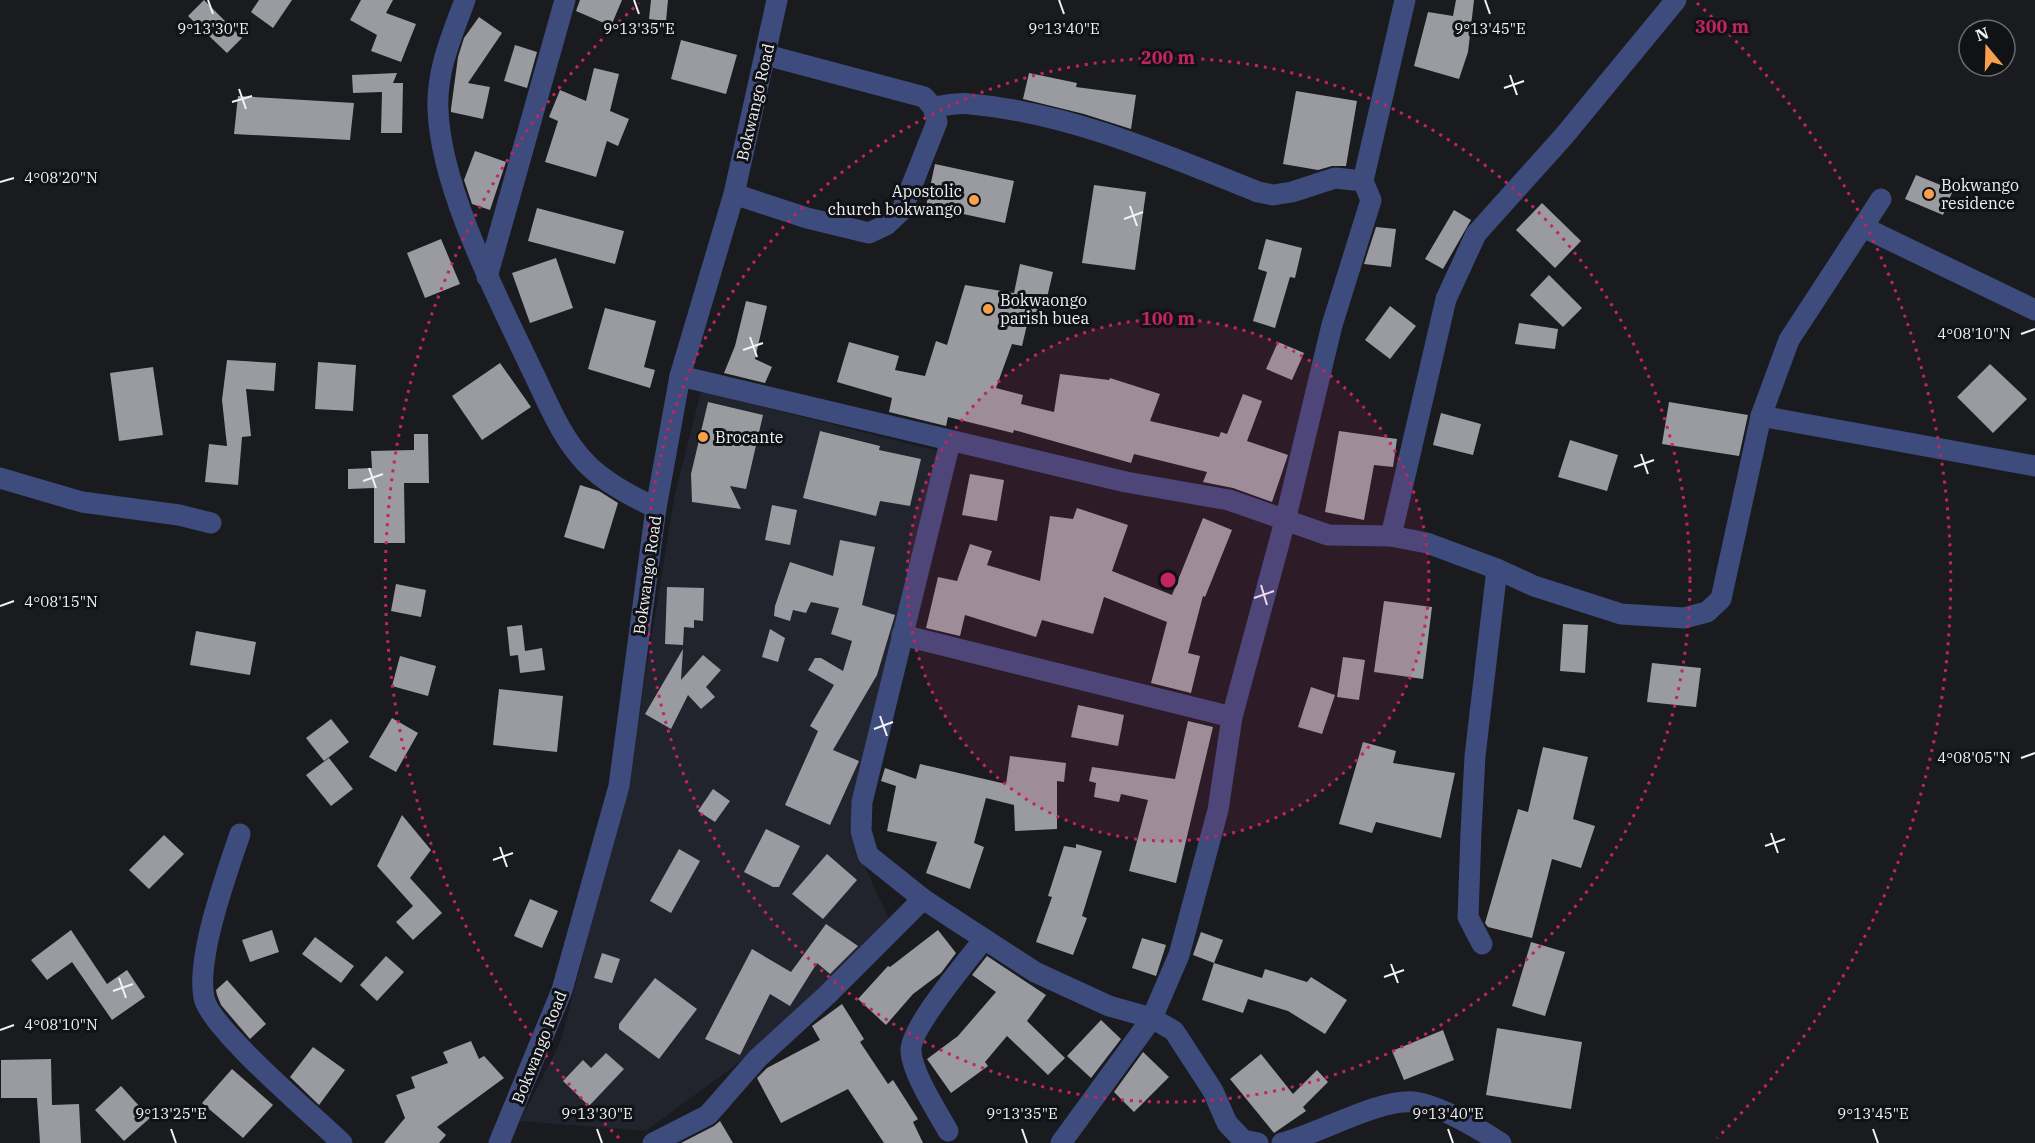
<svg xmlns="http://www.w3.org/2000/svg" width="2035" height="1143" viewBox="0 0 2035 1143" font-family="'IBM Plex Serif',serif">
<style>
.built{fill:#21242d}
.building{fill:#9a9ba1}
.lines{fill:none;stroke-linecap:round;stroke-linejoin:round}
.minor{stroke:#3e4b7d;stroke-width:21}
.ticks{fill:none;stroke:#f1f2f5;stroke-width:2}
.ring{fill:none;stroke:#c42363;stroke-width:3;stroke-dasharray:3 6}
.poi-dot{fill:#f8a04b;stroke:#101215;stroke-width:2}
.labels{text-anchor:middle;dominant-baseline:central;stroke-width:6;stroke-linejoin:round;paint-order:stroke}
.street-label{font-size:16px;fill:#f1f2f5;stroke:#101215}
.poi-label{font-size:16px;fill:#f1f2f5;stroke:#101215;text-anchor:start}
.ticks-label{font-size:15px;text-anchor:middle;fill:#f1f2f5;stroke:#101215;stroke-width:6;stroke-linejoin:round;paint-order:stroke}
.centre{fill:#c42363;stroke:#101215;stroke-width:3}
.ring-label{font-size:18px;text-anchor:middle;font-weight:bold;fill:#c42363;stroke:#101215;stroke-width:6;stroke-linejoin:round;paint-order:stroke}
</style>
<rect width="100%" height="100%" fill="#191b1f"/>
<path class="built" d="M701,391l240,61 -69,274 -23,106 39,85 -45,61 -94,77 -103,76 -126,-10 41,-80 68,-264 45,-279z"/>
<g class="building">
<path d="M204,0l38,38 -15,15 -39,-37z"/>
<path d="M259,0h33l-19,28 -22,-16z"/>
<path d="M361,0h32l-7,13 30,11 -15,38 -30,-11 6,-16 -27,-15z"/>
<path d="M580,0h42l-11,26 -35,-15z"/>
<path d="M651,0h17l-2,21 -17,-2z"/>
<path d="M1456,0h18l-6,52 -9,27 -45,-13 14,-54 25,4z"/>
<path d="M479,17l23,16 -34,50 22,4 -7,32 -32,-7v-3l7,-52 6,-19z"/>
<path d="M681,40l56,15 -11,39 -55,-15z"/>
<path d="M515,45l22,7 -10,36 -23,-7z"/>
<path d="M594,68l25,6 -9,37 19,8 -11,27 -11,-5 -11,36 -51,-15 13,-41 -9,-4 11,-27 26,11z"/>
<path d="M397,73l-4,10h10l-1,50h-21l1,-41 -29,1 -1,-18z"/>
<path d="M1029,73l48,10 -1,4 60,8 -5,34 -47,-15 -61,-15z"/>
<path d="M1296,91l61,10 -11,65h-14l-14,4 -35,-6z"/>
<path d="M238,96l116,7 -4,37 -116,-6z"/>
<path d="M475,151l31,11 -16,48 -18,-6 -8,-24z"/>
<path d="M935,164l79,17 -9,42 -79,-17z"/>
<path d="M1916,175l37,15 -10,25 -38,-16z"/>
<path d="M1094,185l52,7 -11,78 -53,-7z"/>
<path d="M1542,203l39,38 -26,27 -39,-38z"/>
<path d="M537,208l87,23 -9,33 -87,-23z"/>
<path d="M1454,210l17,10 -28,49 -18,-10z"/>
<path d="M1376,227l20,2 -5,38 -27,-3z"/>
<path d="M441,239l19,45 -35,14 -18,-45z"/>
<path d="M1266,239l36,9 -7,30 -5,-1 -15,51 -22,-7 14,-49 -9,-3z"/>
<path d="M556,258l17,50 -43,15 -18,-50z"/>
<path d="M1020,264l33,8 -11,47 -13,-3 -7,30 -10,-2 -16,44 27,7 -2,9 33,8 6,-38 49,6 1,-2 50,16 -10,27 69,16 2,-5 6,2 16,-40 19,7 -15,40 41,14 -16,47 -39,-14 -30,-6 4,-10 -73,-18 -3,9 -117,-33 -1,3 -65,-16 -2,9 -57,-14 3,-14 -55,-16 12,-40 50,14 -4,14 30,6 11,-35 11,4 18,-60 49,8z"/>
<path d="M1549,275l33,33 -19,19 -33,-32z"/>
<path d="M746,301l21,5 -12,53 17,8 -7,16 -41,-10 11,-27z"/>
<path d="M1390,306l26,20 -26,33 -25,-19z"/>
<path d="M605,308l51,13 -12,46 11,3 -5,18 -62,-19z"/>
<path d="M1519,323l39,6 -3,20 -40,-5z"/>
<path d="M1278,342l26,11 -12,27 -26,-11z"/>
<path d="M227,360l49,3 -2,28 -28,-2 5,47 -9,1 -4,48 -33,-3 4,-38 18,2 -5,-46z"/>
<path d="M318,362l38,3 -3,46 -38,-2z"/>
<path d="M500,363l31,44 -49,33 -30,-44z"/>
<path d="M1990,364l37,35 -34,34 -36,-36z"/>
<path d="M153,367l10,68 -44,6 -9,-68z"/>
<path d="M708,402l55,13 -17,74 -16,-3 11,23 -49,-7 -1,-28z"/>
<path d="M1669,402l79,13 -9,41 -77,-12z"/>
<path d="M1441,413l40,11 -8,31 -40,-10z"/>
<path d="M820,431l60,15 -1,4 42,9 -11,47 -30,-5 -4,15 -73,-18z"/>
<path d="M1339,431l58,8 -4,28 -19,-2 -10,55 -39,-8z"/>
<path d="M414,434h14l1,49h-25l1,60h-31v-55l-26,1v-20l24,-1 -1,-17 43,-1z"/>
<path d="M1570,440l48,15 -11,36 -49,-14z"/>
<path d="M970,474l34,6 -7,41 -35,-6z"/>
<path d="M580,485l19,6 19,12 -14,46 -40,-12z"/>
<path d="M772,505l25,5 -7,35 -25,-5z"/>
<path d="M1077,508l51,17 -16,46 60,24 31,-77 29,12 -27,67 -2,-1 -15,57 12,3 -9,37 -40,-10 16,-61 -63,-25 -11,37 -51,-14 -6,17 -71,-22 -5,21 -34,-8 12,-51 19,4 13,-37 22,7 -5,14 53,16 10,-65 23,3z"/>
<path d="M840,540l35,7 -13,58 33,10 -18,60 -44,75 26,11 -29,64 -45,-20 33,-74 -8,-5 24,-41 -26,-15 7,-12h6l22,13 9,-30 -21,-7 8,-26 -28,-6 -5,11 -13,-3 -3,11 -16,-5 1,-10 15,-44 43,14z"/>
<path d="M396,584l30,6 -5,27 -30,-6z"/>
<path d="M667,587l37,1 -1,33 -9,-1v8l-10,-1 -1,18 -18,-1z"/>
<path d="M1384,601l48,6 -9,72 -49,-7z"/>
<path d="M1563,624l25,1 -3,48 -25,-2z"/>
<path d="M522,625l3,26 17,-3 3,22 -25,3 -2,-18 -8,1 -3,-29z"/>
<path d="M770,629l15,9 -7,24 -16,-5z"/>
<path d="M196,631l60,11 -6,33 -60,-10z"/>
<path d="M683,649l-2,31 22,-25 18,15 -15,17 9,10 -14,12 -13,-14 -17,34 -26,-15z"/>
<path d="M400,656l36,10 -8,30 -36,-10z"/>
<path d="M1343,657l22,3 -6,40 -22,-3z"/>
<path d="M1652,663l49,5 -5,39 -49,-5z"/>
<path d="M1311,687l24,8 -13,39 -24,-7z"/>
<path d="M499,689l64,7 -6,56 -64,-7z"/>
<path d="M1078,705l46,10 -6,31 -47,-9z"/>
<path d="M392,718l26,15 -22,39 -27,-15z"/>
<path d="M331,719l18,23 -25,19 -18,-23z"/>
<path d="M1188,721l25,6 -37,156 -47,-12 19,-71 -27,-6 -2,8 -25,-5 2,-14 -7,-2 3,-14 83,12z"/>
<path d="M1363,742l33,9 -3,12 62,10 -14,65 -65,-16 -4,11 -33,-9z"/>
<path d="M1543,747l45,10 -15,62 22,7 -14,42 -29,-9 -20,79 -44,-11 -3,-4 33,-114 10,3z"/>
<path d="M1010,756l56,7 -2,19 -7,-1v48l-42,2 -1,-26 -28,-7 -12,45 10,4 -14,42 -44,-16 11,-31 -50,-11 9,-45 -15,-5 4,-13 31,11 4,-15 86,20z"/>
<path d="M329,758l24,31 -22,17 -25,-31z"/>
<path d="M713,789l17,12 -15,21 -17,-11z"/>
<path d="M402,815l29,35 -21,28 32,35 -29,27 -17,-18 17,-16 -36,-40z"/>
<path d="M766,829l34,17 -21,41h-6l-29,-15z"/>
<path d="M164,835l20,19 -35,35 -20,-19z"/>
<path d="M1076,844l26,7 -20,65 5,2 -14,37 -37,-13 16,-45 -4,-1 16,-50 12,2z"/>
<path d="M679,849l21,12 -29,52 -21,-12z"/>
<path d="M827,854l30,26 -34,39 -31,-25z"/>
<path d="M530,899l28,12 -16,37 -28,-12z"/>
<path d="M826,924l32,22 -28,28 -13,-11 -27,43 -20,-12 -30,61 -35,-16 47,-90 39,23z"/>
<path d="M71,930l36,54 20,-14 18,27 -33,23 -40,-58 -25,18 -16,-20z"/>
<path d="M272,930l7,22 -29,10 -8,-22z"/>
<path d="M938,930l18,23 -15,20 -28,21 -27,31 -28,-26 30,-33 2,1z"/>
<path d="M1201,932l22,8 -9,23 -21,-8z"/>
<path d="M315,937l39,29 -13,17 -39,-29z"/>
<path d="M1142,938l24,7 -10,31 -24,-8z"/>
<path d="M1531,942l34,10 -20,64 -33,-10z"/>
<path d="M602,953l18,6 -8,24 -18,-5z"/>
<path d="M386,956l18,16 -27,29 -17,-16z"/>
<path d="M987,956l59,39 -19,26 38,37 -17,17 -41,-39 -22,26 3,4 -37,27 -24,-34 31,-23 38,-44 -24,-17z"/>
<path d="M1214,963l48,15 3,-9 42,13 4,-5 36,23 -22,34 -37,-23 -40,-12 -5,14 -41,-13z"/>
<path d="M655,978l42,31 -38,50 -40,-30v-5z"/>
<path d="M227,980l39,44 -16,15 -29,-34 -4,-10 -1,-5z"/>
<path d="M842,1004l22,35 -4,3 28,42 5,-4 25,39 -5,3 10,21h-39l-36,-54 -67,34 -24,-45 10,-10 53,-28 -8,-14z"/>
<path d="M1101,1020l20,19 -30,39 -24,-22z"/>
<path d="M1497,1028l85,14 -11,67 -85,-14z"/>
<path d="M1443,1030l11,30 -50,20 -12,-29z"/>
<path d="M471,1041l8,18 5,-3 20,22 -67,49 9,8 -7,8h-55l21,-25 -9,-23 19,-7 -4,-11 37,-14 -5,-11z"/>
<path d="M313,1047l32,23 -26,35 -29,-28z"/>
<path d="M1143,1052l26,25 -35,35 -20,-20z"/>
<path d="M606,1053l18,16 -35,37 -26,-25 20,-21 8,8z"/>
<path d="M1261,1054l32,40 24,-24 11,12 -25,25 3,4 -32,22 -44,-54z"/>
<path d="M51,1059l1,46 27,-1 2,39h-41l-3,-45h-36v-38z"/>
<path d="M232,1069l41,36 -30,33 -41,-35z"/>
<path d="M121,1086l29,32 -26,23 -29,-31z"/>
<path d="M720,1121l13,22h-52l33,-17z"/>
</g>
<g class="lines">
<g class="minor">
<path d="M465,0c-13,35 -29,71 -27,110 3,79 58,184 92,256 16,32 29,68 54,95 18,20 47,35 72,47"/>
<path d="M933,107c12,-1 25,-5 37,-3 100,9 196,51 288,88l15,3 19,-3 43,-14 28,3"/>
<path d="M734,194l73,24 62,15 17,-8 16,-15 35,-88 -4,-15 -9,-10 -158,-42"/>
<path d="M1863,227l172,83"/>
<path d="M487,277l78,-277"/>
<path d="M680,376l446,106 103,18 99,35 63,1 36,7 70,26 37,17 87,28 63,4 23,-6 14,-13 40,-183 28,-76 92,-141"/>
<path d="M1761,416l274,50"/>
<path d="M950,442l-88,360 -1,29 7,24 55,44 112,73 74,34 43,12 22,13 39,60 14,32 16,17 15,3"/>
<path d="M0,478l82,24 97,13 32,8"/>
<path d="M1391,536l55,-237 30,-65 88,-98 112,-136"/>
<path d="M902,635l330,82"/>
<path d="M240,834c-14,41 -44,124 -36,164 6,30 111,119 138,145"/>
<path d="M1482,944l-14,-27 3,-85 4,-76 22,-187"/>
<path d="M948,1131c-11,-20 -36,-58 -37,-80 -2,-22 57,-91 73,-112"/>
<path d="M499,1143l63,-153 57,-204 37,-278 24,-132 54,-182 43,-194"/>
<path d="M653,1143l55,-28 50,-57 69,-63 96,-96"/>
<path d="M1061,1143l91,-125 27,-63 39,-145 14,-93 53,-196 47,-196 39,-125 -8,-19 42,-181"/>
<path d="M1282,1143c36,-9 98,-45 132,-41 26,3 65,27 87,41"/>
</g>
</g>
<path class="ticks" d="M208,0l5,14M634,0l5,14M1059,0l5,14M1485,0l5,14M1510,75l7,20M1504,88l20,-7M239,89l7,20M232,102l20,-6M0,182l14,-4M1130,206l7,20M1124,219l19,-7M2021,334l14,-5M750,337l7,20M743,350l20,-7M1641,454l7,20M1634,467l20,-7M369,468l7,20M363,481l20,-7M1261,585l6,20M1254,598l20,-7M0,606l14,-5M880,716l7,20M874,729l19,-7M2021,758l14,-5M1771,833l7,20M1765,846l20,-7M500,847l7,20M493,860l20,-7M1391,964l7,19M1384,977l20,-7M119,978l7,20M113,991l20,-7M0,1030l14,-5M171,1129l5,14M597,1129l5,14M1022,1129l5,14M1448,1129l5,14M1873,1129l5,14"/>
<circle cx="1168" cy="580" r="261" fill="#c42363" fill-opacity=".12"/>
<g class="ring">
<circle cx="1168" cy="580" r="261"/>
<circle cx="1168" cy="580" r="522"/>
<path d="M619 1138A783 783 0 0 1 639 3M1697 3A783 783 0 0 1 1717 1138"/>
</g>
<g class="poi-dot">
<circle cx="1929" cy="194" r="6"/>
<circle cx="974" cy="200" r="6"/>
<circle cx="988" cy="309" r="6"/>
<circle cx="703" cy="437" r="6"/>
</g>
<g class="labels">
<g class="street-label">
<text transform="translate(755 102) rotate(-77)">Bokwango Road</text>
<text transform="translate(647 575) rotate(-82)">Bokwango Road</text>
<text transform="translate(539 1047) rotate(-68)">Bokwango Road</text>
</g>
<g class="poi-label">
<text x="1941" y="185">Bokwango<tspan x="1941" dy="18">residence</tspan></text>
<text x="962" y="191" text-anchor="end">Apostolic<tspan x="962" dy="18">church bokwango</tspan></text>
<text x="1000" y="300">Bokwaongo<tspan x="1000" dy="18">parish buea</tspan></text>
<text x="715" y="437">Brocante</text>
</g>
</g>
<g class="ticks-label">
<text x="639" y="34">9°13'35"E</text>
<text x="213" y="34">9°13'30"E</text>
<text x="1064" y="34">9°13'40"E</text>
<text x="1490" y="34">9°13'45"E</text>
<text x="61" y="183">4°08'20"N</text>
<text x="1974" y="339">4°08'10"N</text>
<text x="61" y="607">4°08'15"N</text>
<text x="1974" y="763">4°08'05"N</text>
<text x="61" y="1030">4°08'10"N</text>
<text x="171" y="1119">9°13'25"E</text>
<text x="597" y="1119">9°13'30"E</text>
<text x="1022" y="1119">9°13'35"E</text>
<text x="1448" y="1119">9°13'40"E</text>
<text x="1873" y="1119">9°13'45"E</text>
</g>
<circle cx="1168" cy="580" r="9" class="centre"/>
<g class="ring-label">
<text x="1722" y="33">300 m</text>
<text x="1168" y="64">200 m</text>
<text x="1168" y="325">100 m</text>
</g>
<g transform="translate(1987 48) rotate(341)"><circle r="28" fill="#101215" stroke="#6a6c6f" stroke-width="1.5"/>
<path d="M0-4.5L10 22L0 15L-10 22Z" fill="#f8a04b"/>
<text y="-9" font-size="16" font-weight="bold" text-anchor="middle" fill="#f1f2f5">N</text>
</g>
</svg>
